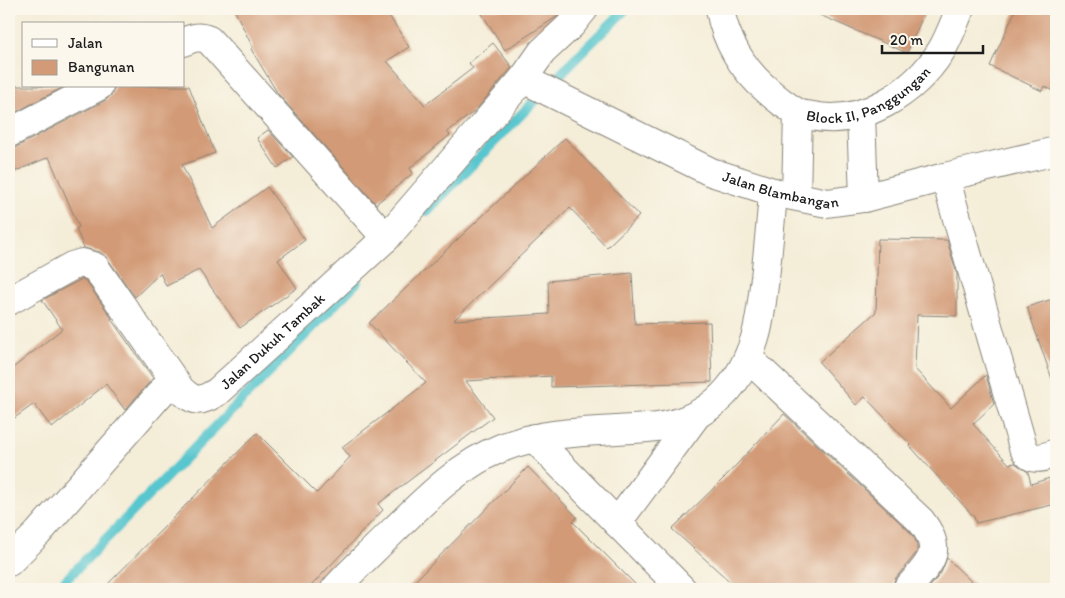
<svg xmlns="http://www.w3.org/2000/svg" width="1065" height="598" viewBox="0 0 1065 598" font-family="Itim,sans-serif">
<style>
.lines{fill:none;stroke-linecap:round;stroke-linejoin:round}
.stream{stroke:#59c6ce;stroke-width:10}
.building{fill:#d29a76}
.street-casing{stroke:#88847a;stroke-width:30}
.street{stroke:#fff;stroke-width:28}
.labels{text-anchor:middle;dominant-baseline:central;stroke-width:4;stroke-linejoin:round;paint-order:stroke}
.street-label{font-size:15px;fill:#1c1c1c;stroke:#fbf7ec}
</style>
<rect width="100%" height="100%" fill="#fbf7ec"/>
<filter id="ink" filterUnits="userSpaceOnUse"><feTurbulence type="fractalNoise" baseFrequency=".02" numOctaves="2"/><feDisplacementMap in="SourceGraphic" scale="10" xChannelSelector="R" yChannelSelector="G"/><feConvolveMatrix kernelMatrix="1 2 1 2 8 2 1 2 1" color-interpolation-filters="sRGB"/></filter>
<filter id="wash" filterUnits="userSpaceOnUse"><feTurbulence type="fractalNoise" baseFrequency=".0096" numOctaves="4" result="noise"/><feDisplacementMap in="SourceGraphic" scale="20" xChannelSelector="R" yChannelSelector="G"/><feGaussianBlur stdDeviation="1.12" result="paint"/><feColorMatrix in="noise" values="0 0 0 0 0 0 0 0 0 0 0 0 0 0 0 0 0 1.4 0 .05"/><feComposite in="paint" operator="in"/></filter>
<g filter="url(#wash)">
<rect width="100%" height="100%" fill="#f4edd8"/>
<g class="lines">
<g class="stream">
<path d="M427,211l159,-163 40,-39"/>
<path d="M57,589l300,-307"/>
</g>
</g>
<g id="blocks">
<g class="building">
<path d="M234,9h151l24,38 -22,14 38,44 48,-37 -4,-5 24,-20 19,24 -37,44 -28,21 3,3 -40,33 3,5 -37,31 -98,-110 -27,-45 2,-1z"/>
<path d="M479,9h85l-6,7 -53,34z"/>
<path d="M806,9h120l-19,44z"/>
<path d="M1016,9h40v83l-12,-6 -2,5 -52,-25z"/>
<path d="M9,86h56l-56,30z"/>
<path d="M115,86h74l26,67 -33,12 30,63 55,-41 38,53 -27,20 19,28 -57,40 -41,-58 -33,16 -6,-13 -25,24 -28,-39 -7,-6 -16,-4 -8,-19 3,-2 -30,-70 -40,17v-25l7,-2 90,-47 6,-6z"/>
<path d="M268,130l25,27 -16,11 -20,-30z"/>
<path d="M565,138l74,78 -32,31 -37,-39 -116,112 95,-6 -1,-33 84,-8 3,51 75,-2 2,60 -161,5v-11l-85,5 27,36 -115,87 5,6 -75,79h-205l154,-156 60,60 33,-36 -8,-10 84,-64 -57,-60z"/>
<path d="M878,239l69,1 10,34v42l-40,-1 -2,54 36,39 35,-33 8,29 -21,20 36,40 6,-1 13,9 3,12 25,-8v28l-80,19 -2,-6 -64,-71 1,-1 -46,-48 -9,8 -37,-43 57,-50z"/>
<path d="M82,279l3,1 27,38 -1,1 42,59 -28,32 -19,-26 -54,44 -18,-24 -25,18v-51l53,-42 -20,-29z"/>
<path d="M1056,298v80l-4,1 -25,-72z"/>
<path d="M784,414l125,117 6,8 2,6v7l-22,27 -3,10h-154l-66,-60 51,-50z"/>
<path d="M528,467l49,50 -4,5 67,67h-233z"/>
<path d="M947,558l32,31h-51l13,-16z"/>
</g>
</g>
</g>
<g filter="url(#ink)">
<use href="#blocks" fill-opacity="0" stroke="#88847a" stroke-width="1"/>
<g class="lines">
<g class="street-casing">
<g id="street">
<path id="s1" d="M720,9c5,31 23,61 47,81 9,8 20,17 31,23 4,2 10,2 14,3 50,11 103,-24 129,-65 8,-13 13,-28 19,-42"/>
<path d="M184,42c9,-5 15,-6 25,-2l177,198"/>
<path id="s2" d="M523,79l188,93 62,20 54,11 37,-5 81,-21 111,-26"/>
<path d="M861,114l3,84"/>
<path d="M9,133l90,-47"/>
<path d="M945,177l78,270c8,16 19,11 33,6"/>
<path d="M796,196l2,-83"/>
<path id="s3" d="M9,301l63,-35 10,-3 13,4 86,123c15,13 19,12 36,2l169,-154 137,-159 19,-27 30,-28 12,-15"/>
<path d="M748,358l173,163c25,32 7,43 -14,68"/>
<path d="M534,438l148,151"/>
<path d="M617,523l79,-107"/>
<path d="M9,562l29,-29 135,-154"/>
<path d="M335,589c18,-20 39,-39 59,-59 32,-31 65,-65 107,-82 46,-18 98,-16 146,-20 56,-4 92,-37 108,-90 6,-19 7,-40 10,-60 3,-28 6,-57 8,-86"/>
</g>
</g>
<use href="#street" class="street"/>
</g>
</g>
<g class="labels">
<g class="street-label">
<text stroke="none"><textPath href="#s1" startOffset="211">Block II, Panggungan</textPath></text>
<text stroke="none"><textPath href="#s2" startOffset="282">Jalan Blambangan</textPath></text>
<text stroke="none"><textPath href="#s3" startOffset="362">Jalan Dukuh Tambak</textPath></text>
</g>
</g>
<rect width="1065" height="598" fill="none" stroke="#fbf7ec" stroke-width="30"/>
<rect x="22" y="22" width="162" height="65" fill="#fbf7ec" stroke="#a29f99"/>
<rect x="32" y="39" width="25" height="8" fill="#ffffff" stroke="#a29f99"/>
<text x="68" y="48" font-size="15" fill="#1c1c1c">Jalan</text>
<rect x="32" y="60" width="25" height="15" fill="#d29a76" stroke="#a29f99"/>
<text x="68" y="72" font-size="15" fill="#1c1c1c">Bangunan</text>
<path d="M882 45v8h101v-8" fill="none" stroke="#1c1c1c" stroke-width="2.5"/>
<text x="890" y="45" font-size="15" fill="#1c1c1c" stroke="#fbf7ec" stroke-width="4" paint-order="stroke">20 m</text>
</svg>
